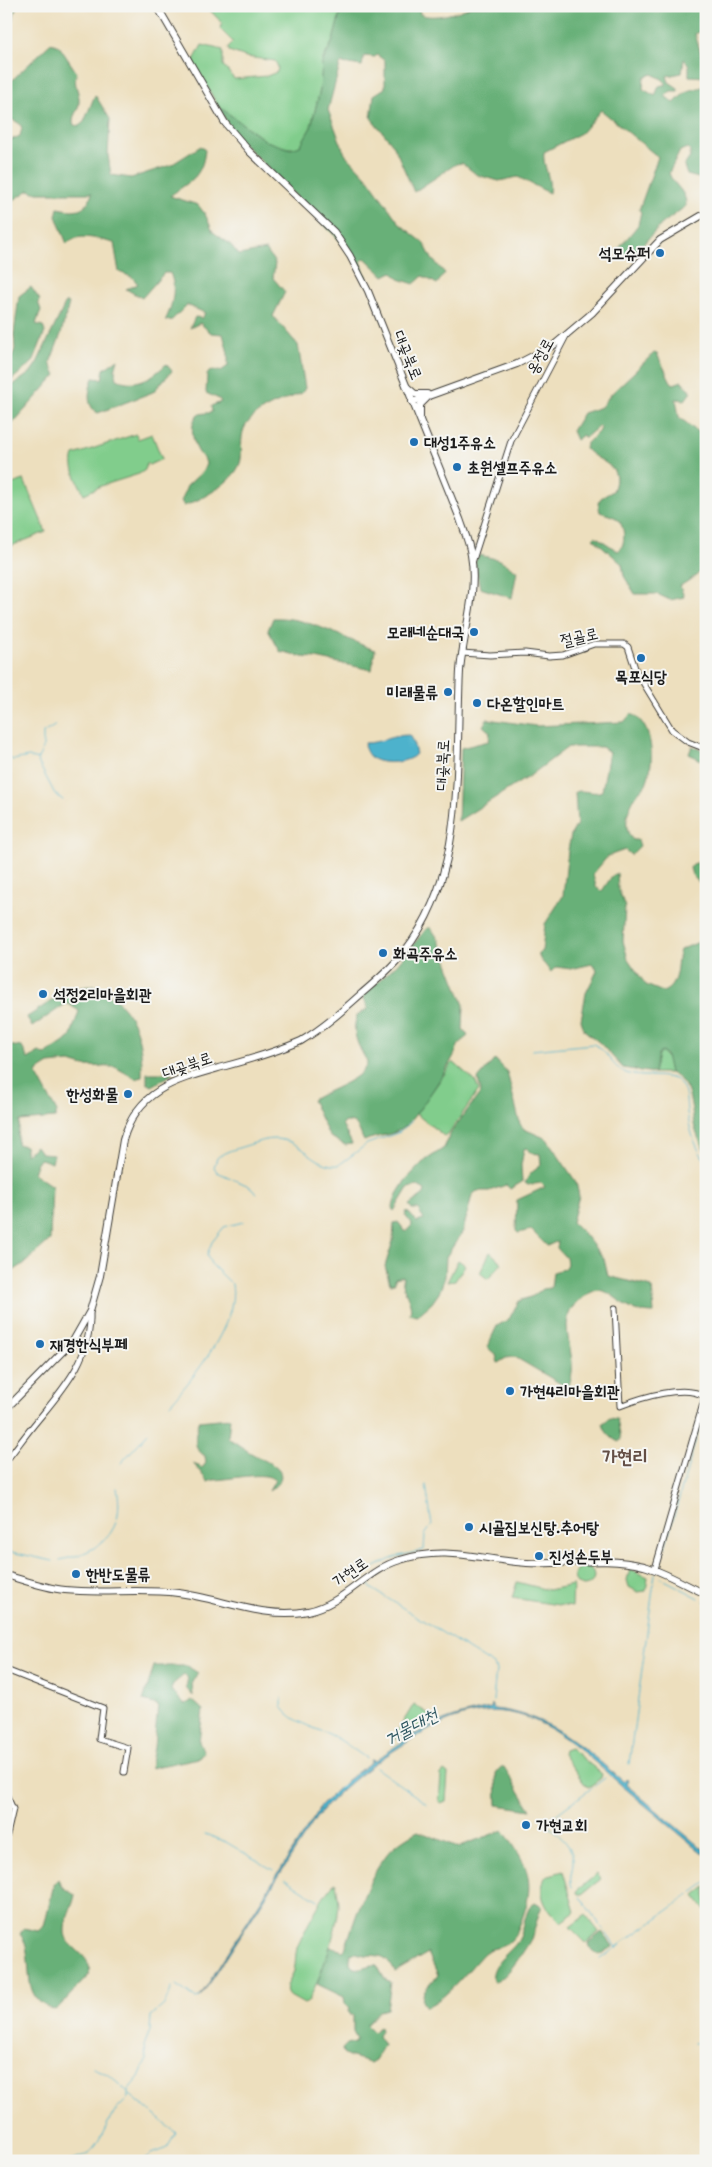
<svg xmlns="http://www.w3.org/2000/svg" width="712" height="2167" viewBox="0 0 712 2167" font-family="Itim,'Poor Story',sans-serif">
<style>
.green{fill:#81cd8c;stroke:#4e7454}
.forest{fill:#68b078;stroke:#42664a;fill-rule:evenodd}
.water{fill:#4db2cc;stroke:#346774}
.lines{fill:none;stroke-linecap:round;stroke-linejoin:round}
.stream{stroke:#4db2cc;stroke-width:1}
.minor-casing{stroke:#3b3934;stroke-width:7}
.tertiary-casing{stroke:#3b3934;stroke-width:8}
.minor{stroke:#fff;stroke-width:5}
.tertiary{stroke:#fff;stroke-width:6}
.poi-dot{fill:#1f6fb2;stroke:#f6f6f2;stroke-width:2}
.labels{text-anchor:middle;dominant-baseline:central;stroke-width:4;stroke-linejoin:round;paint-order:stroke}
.poi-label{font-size:16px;font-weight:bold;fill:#1c1c1c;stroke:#f6f6f2;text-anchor:start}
.street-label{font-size:16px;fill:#1c1c1c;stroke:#f6f6f2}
.water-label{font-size:18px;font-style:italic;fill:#305862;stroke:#f6f6f2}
.quarter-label{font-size:19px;font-weight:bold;fill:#634e45;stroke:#f6f6f2}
</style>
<rect width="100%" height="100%" fill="#f6f6f2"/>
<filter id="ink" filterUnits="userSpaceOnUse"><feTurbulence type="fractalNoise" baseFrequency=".02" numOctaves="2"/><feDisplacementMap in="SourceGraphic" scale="10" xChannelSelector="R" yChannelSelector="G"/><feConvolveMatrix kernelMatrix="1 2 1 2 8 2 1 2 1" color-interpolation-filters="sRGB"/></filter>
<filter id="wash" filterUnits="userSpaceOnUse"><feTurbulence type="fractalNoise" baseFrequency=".0096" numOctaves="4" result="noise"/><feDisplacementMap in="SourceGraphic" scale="20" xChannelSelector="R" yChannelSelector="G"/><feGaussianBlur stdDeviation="1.12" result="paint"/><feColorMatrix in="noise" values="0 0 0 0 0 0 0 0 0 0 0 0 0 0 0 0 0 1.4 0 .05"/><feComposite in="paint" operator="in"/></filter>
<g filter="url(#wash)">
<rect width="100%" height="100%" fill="#eddfbe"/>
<g class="green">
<path d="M206,6h136l-9,35 -10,18 -3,31 -9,37 -9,16 -5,5h-13l-18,-7 -48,-35 -25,-44 9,-17 21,5v15l11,14 33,-3 10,-4 1,-5 -3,-6 -29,-4 -17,-6 -1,-4 5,-5 -13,-13 2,-6z"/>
<path d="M136,434l2,5 14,-5 10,25 -13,6 -2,-2 -2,7 -6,4 -38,12 -17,8c-5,-11 -15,-26 -10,-39z"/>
<path d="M24,480l22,52 -40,16v-62z"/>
<path d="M662,1052l6,7 2,14h-16l4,-19z"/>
<path d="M453,1062l22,19 4,9 -31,44 -4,2 -28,-22z"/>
<path d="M490,1252l12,11 -14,16 -8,-6z"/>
<path d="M458,1260l7,5 -10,16 -8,1z"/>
<circle cx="584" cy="1576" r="10"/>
<path d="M630,1569l18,8 -2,14 -8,1 -9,-5 -2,-7z"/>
<path d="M517,1582l31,8 25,-5 -1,22 -60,-9z"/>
<path d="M414,1704l19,13 -40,24 -1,-1z"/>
<path d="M570,1748l32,26 -1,4 -12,9 -3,-1 -23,-32 1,-4z"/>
<path d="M444,1771l4,3 -2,27 -5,2 -2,-1 2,-28z"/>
<path d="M563,1871l12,41 -14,10c-15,-11 -25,-28 -15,-46z"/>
<path d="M597,1874l4,5 -19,15h-4l-2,-3z"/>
<path d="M336,1883c1,8 3,16 3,23 -3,30 -18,69 -31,96l-4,2 -16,-9c-5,-8 3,-16 6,-24 2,-8 1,-16 3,-23 4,-11 31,-64 39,-65z"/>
<path d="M706,1887v24l-11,-15z"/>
<path d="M586,1915l13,17 -13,11 -16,-16z"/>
</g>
<g class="forest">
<path d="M6,6h11l-6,17 -5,-1z"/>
<path d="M342,6h77l1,8c12,6 39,-1 51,-8h235v23l-11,5 7,23 4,5v15l-17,-1v-11l-5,-6 -2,14 -15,3 2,6 9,6v3h-7l-6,5 9,7 13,-12 19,-5v94l-19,-5 -3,-9 6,-9v-7l-3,-2 -7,3 -11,22c4,13 18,17 17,33l-24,18 -28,30 -10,5 -7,-8 21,-26 3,-13 -2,-2 19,-53 -57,-47 -20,23 -37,19c-2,14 8,26 5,41l-31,-16 -19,4 -22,-6 -15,-12 -6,1 -42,28 -20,-46 -23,-28 3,-23 11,-7v-27l-8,-6 -2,2 -11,-1 -2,10 -20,-3 -2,2 -12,45 17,44 21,22 34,48 24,19 8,16 13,14 -8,11 -14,-8 -9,8 -15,-5 -7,-7 -8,4 -19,-18 -4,3 8,26 -17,-34 -120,-121 -14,-26 48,35 25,8 9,-3 11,-19 9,-37 2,-27 11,-22zM652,74l10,5 5,5 -8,2 -4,10 -12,-7 1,-12z"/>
<path d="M51,43l8,3 18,27c-5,11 3,18 2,29 0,9 -9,15 -5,23l5,1 5,-4 11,-27 15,24 -2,36 3,20 20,3 40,-13 30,-19 4,4c-3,29 -16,31 -35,46l28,9 7,9 8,18 17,12 9,11 27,-5 9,13 -2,15 12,14 -12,24 25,29 7,43 -3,5c-19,8 -43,14 -56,32 -6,9 -4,23 -5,34 -3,22 -39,40 -57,47l-3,-5 6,-15 16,-15 3,-7c-1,-7 -5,-7 -8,-13 -5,-8 -9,-27 -1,-35 4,-4 10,-2 15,-4l-1,-6 10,-4 -2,-3 -13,-6 1,-18 3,-4h11l7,-5v-13l-5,-19 -12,-1 -11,-10 -10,5 5,-11 7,1 3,-5 -18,-8 -15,15 -7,1c7,-14 12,-33 5,-48h-6l-22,25 -16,-9 12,-5 -6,-7 -13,-5 -5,-29c-14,-3 -37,-12 -47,1l-11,-28 2,-8c17,4 29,3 34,-15h-55l-8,-3 -23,15v-63l14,-6 2,-8 -3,-5 -9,-4 -4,-33z"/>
<path d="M31,287l9,13 -2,2 3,8 -5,14 7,2 2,6 -12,30 -24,20 -3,-8 9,-25 -1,-15 5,-38z"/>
<path d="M66,302l3,1 -8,31 -11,29 6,12 -50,56v-41l24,-17 7,-10z"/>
<path d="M654,353l3,1 14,28 3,2 8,-3 9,11 -6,8 -9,-1 3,18 20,16h7v133l-10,10 -16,10 4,11 -14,3 -13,-6h-22l-11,-18 -2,-12 -29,-26 2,-2 23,15c9,-6 7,-27 -2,-33 -5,-3 -11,-4 -16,-6l-2,-9 3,-5 12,-7c12,-28 -16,-28 -28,-43l1,-4 15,-15 -2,-3 -14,12 -2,-3 -7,5 -4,-9 11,-18 18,-6 10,-13z"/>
<path d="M118,359l-3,11 2,9c18,9 37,-2 49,-15l6,7 -19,21 -55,21c-13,-7 -9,-24 -5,-35l9,1 2,-10z"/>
<path d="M479,555l21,5 17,11 -5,27 -32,-10 -5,-26z"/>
<path d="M273,618c34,-2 71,21 102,32l-3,20 -56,-12 -14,-1 -17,-5 -4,1 -13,-23z"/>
<path d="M631,714c22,9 24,47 16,67 -1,5 -6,8 -9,12 -10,12 -17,35 -5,47h5l2,6 -9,9 -6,-5 -17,6 -15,18 3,13 6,4 10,-15 5,-3 1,15 7,19 -2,34 5,18 18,26 17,7c17,-7 12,-28 17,-42l26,-11v214c-5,-9 -10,-19 -12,-29 -4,-21 -2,-41 -24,-51l-4,-18 -4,-3 -4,2 -4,19 -31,-5 -23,-25 -16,-13 -3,-10 5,-27 11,-22 -1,-4 -4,-3 -21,5 -15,-2 -5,5 -11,-13 -2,-6 4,-2 3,-27 18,-28 5,-46 3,-15 6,-11 -2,-32c9,-3 19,3 27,-1l7,-39 -7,-5h-34l-37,28 -73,46 3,-73 28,-7 1,-9 -7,-6 4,-7 49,7 88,-4z"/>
<path d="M692,746l14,5v6l-5,3 -12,-6z"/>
<path d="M703,861l3,1v28l-14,-15 -2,-7 3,-4z"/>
<path d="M427,928h4l8,12 25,65 -1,24 5,7c-14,11 -8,10 -17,25 -7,13 -36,58 -47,66 -10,9 -27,8 -40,14 -5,-9 -5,-20 -19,-19l-3,2 10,20 -7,1 -16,-9 -17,-36c14,-10 55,-21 55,-39 -9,-14 -17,-31 -9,-47l10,-5 -5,-13 35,-33z"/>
<path d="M95,986c39,19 48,51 47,91l-6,2 -21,-12 -31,-1 -14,-4 -21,2 -11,7 -1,4 20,37 -2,6 -35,3 -3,23 8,2 1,8 10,-8 5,7 13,1 -2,9 -11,-4 -4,3 -4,11 19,13 -2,54 -25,23 -19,13v-231l16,2 6,12 11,-7 6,3 25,-17 9,-27 -12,-8 -35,24 -5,-10c22,-13 40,-32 68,-31z"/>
<path d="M495,1059l12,13 13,52 4,5 23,10 29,43 3,14 -7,26 12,12 20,25 4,17 44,11 2,26c-7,0 -19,-2 -26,-6 -10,-6 -22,-20 -34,-16 -5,2 -10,6 -14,9 -31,22 6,61 -14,90l-5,-6 -46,-27 -9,1 -8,5 -2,-8 -9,-8 10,-21 12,-7 10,-18 14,-5 9,-7 9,-1 2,-16 11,-3 3,-5 -1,-6 -9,-10 1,-7 -11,5 -16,-16 -13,3 -2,-2 1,-31 28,-13 -4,-4 -13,2 -3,-2 5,-9 11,-9 -1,-11 -10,-1 -3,-5 -3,1 -3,16 1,17 -12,7 -4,-4 -17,6h-12l-5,4 -9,36 -17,26 -1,20 -6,16 -7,10 -15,13 -7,-2c4,-14 -10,-24 -7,-38l-8,2v5l-5,1 -5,-18 8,-25 1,-18 4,-1 8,10 6,-7 -7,-10 2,-4 10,11 7,-2 -6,-11h-6l-3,-4 15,-11 1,-4 -7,-4 -10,2 -14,23 -2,-2 5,-15 8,-13 18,-19 21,-14 7,-16 30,-40 -3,-13z"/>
<path d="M147,1073h25l1,1 -21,12 -5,-3z"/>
<path d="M230,1418l-2,20c10,6 20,14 30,19 18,9 35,17 11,34l6,-11c-9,-10 -47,0 -62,0l-5,2 -15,-19 9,5 4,-5 -1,-7c-14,-9 -9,-20 -7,-35z"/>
<path d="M610,1418l7,1 4,20 -2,3c-8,-3 -15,-11 -16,-19z"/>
<path d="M154,1666h33l11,7 -6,9 1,14 -7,-8 2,-10 -4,-3 -11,9 -2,6 14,15 7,-5 11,10 -4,32 5,10 -5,6 -49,10 4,-21 4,-42 -15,-4z"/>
<path d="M501,1767h3l27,43 -34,-5 -1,-32z"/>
<path d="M503,1830c23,33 34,48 19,89 -3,7 -6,18 -13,23 -9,8 -19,4 -27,13 -16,17 -33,42 -56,52l-4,-6 2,-10 14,-16 -10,-22 -33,19c-9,-17 -12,-16 -29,-17 -7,0 -10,-4 -16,-1v9l4,5c6,2 14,-4 23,-3l7,13 7,4 -4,27 -8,2 -13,14 7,7 7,-5 1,3 -3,6 6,9 -9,15 -5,3c-10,-5 -18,-4 -27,-10l-1,-4 5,-5 8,-2 2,-3 -4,-8v-15l-5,-4 2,-3 -5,-6 -1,-6 -27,-13 13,-37 13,4 2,-2c10,-30 22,-70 42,-95 7,-9 21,-18 31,-23l40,16z"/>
<path d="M58,1879l4,8 13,8c-2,12 -11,25 -10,38 2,16 29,22 24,42l-32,34 -4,1c-5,-3 -13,-6 -16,-11 -14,-17 -3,-47 -17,-65l4,-6 14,3 6,-5 10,-42z"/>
<path d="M535,1902l7,4c-5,10 -6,21 -10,31 -5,10 -27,45 -38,45 -7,-16 16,-29 24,-41 7,-11 6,-33 17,-39z"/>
<path d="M602,1932l11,14 -14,9 -10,-8 -1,-4z"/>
</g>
<g class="water">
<path d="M409,735l4,7 3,12c-7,9 -33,11 -43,5 -5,-3 -7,-8 -9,-13l1,-3c15,0 27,-8 44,-8z"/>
<path d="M492,1704l2,5c55,5 88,38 130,73l3,-4 2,2 -2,3 3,5 76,64v4c-37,-31 -74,-61 -110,-93 -68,-60 -111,-69 -190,-20 -34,21 -66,44 -90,75l-102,159 -15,21 122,-192 25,-25 25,-19 -1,-2 5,1c39,-29 68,-44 116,-53z"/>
</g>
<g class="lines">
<g class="stream">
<path d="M6,756l7,4 16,-3 8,3 6,-11v-16l13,-8"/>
<path d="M37,760l18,34 8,6"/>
<path d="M532,1050l61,-6c14,5 18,23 33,29 16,6 35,0 51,7 12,11 8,24 11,38 3,16 8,30 18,44"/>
<path d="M257,1193l-8,-7 -32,-14 -3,-5 3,-9c8,-7 19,-9 28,-12 13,-4 25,-9 38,-6 21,3 33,28 56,25l28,-21 33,-12 12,-11"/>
<path d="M170,1404c24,-27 69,-81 62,-120l-21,-20 -4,-9 5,-13 12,-15 19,-5"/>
<path d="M121,1463l27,-30"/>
<path d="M665,1547l39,-136"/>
<path d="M6,1551l47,10"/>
<path d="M60,1560c41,-8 66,-29 57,-72"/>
<path d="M375,1567l20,-10 29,-7 1,-15 7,-10 -6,-40"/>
<path d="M379,1574v2l-11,7 3,5 123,77 2,5 -3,31"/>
<path d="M661,1578l38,20"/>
<path d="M704,1601l2,2"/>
<path d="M282,1698v9c10,15 32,21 47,27 13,6 25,16 37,24"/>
<path d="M629,1764l26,-190"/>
<path d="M376,1768l51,36"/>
<path d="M205,1834l21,8 47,28"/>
<path d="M285,1879l33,21"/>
<path d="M572,1887c-4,-10 2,-19 1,-29 -2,-16 -18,-24 -27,-36l59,-44"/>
<path d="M580,1897l36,50"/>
<path d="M600,1959l106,-76"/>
<path d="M176,1985l19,13 5,-1"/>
<path d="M694,2043l12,-1"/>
<path d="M93,2068l14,6 20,17"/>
<path d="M129,2094l47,39 -9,15 -16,6 -7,7"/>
<path d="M70,2161c30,-6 29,-26 44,-48 4,-6 10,-10 14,-15v-8l11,-13 7,-16 -1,-18 5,-12 1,-15 13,-11 8,-17"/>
</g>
</g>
</g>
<g filter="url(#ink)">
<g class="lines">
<g class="minor-casing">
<g id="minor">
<path d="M472,563l39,-122 55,-105"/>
<path d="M462,653l28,2 35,-2 24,3 14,-1 31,-11h30l4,3 8,24 36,59 16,12 18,7"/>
<path d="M615,1308l5,98c20,-8 66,-23 85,-9l-50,172"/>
<path d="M6,1461c11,-14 21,-28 31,-40 28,-34 55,-64 53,-110"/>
<path d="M6,1670l97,38 -4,31 29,9 -4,24"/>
<path d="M6,1794l7,15 -7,30"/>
</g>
</g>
<g class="tertiary-casing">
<g id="tertiary">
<path d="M407,387l8,7h12"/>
<path d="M412,402l105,-38 37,-19 38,-32 68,-73 46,-27"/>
<path d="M420,417v-12l7,-7"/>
<path d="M6,1409l67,-68 17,-30 10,-35 23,-136c15,-51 53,-60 99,-73 26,-7 54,-15 79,-26 22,-13 41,-30 60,-47 15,-13 31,-26 43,-42 63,-79 51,-186 56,-281 3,-38 18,-78 11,-116 -2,-13 -7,-24 -11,-36l-92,-228 -18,-35 -16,-24 -85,-81 -24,-28 -68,-117"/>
<path d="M6,1575c20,6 39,13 59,15 37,4 76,-2 113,3 42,5 87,27 130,18 36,-7 58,-41 92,-51 46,-15 81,0 127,3 40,2 77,-7 117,3 21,6 41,19 62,28"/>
</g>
</g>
<use href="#minor" class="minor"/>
<use href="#tertiary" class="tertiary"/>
</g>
</g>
<g class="poi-dot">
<circle cx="660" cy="253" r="5"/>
<circle cx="414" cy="442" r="5"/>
<circle cx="457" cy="467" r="5"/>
<circle cx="474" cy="632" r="5"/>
<circle cx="641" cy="658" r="5"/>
<circle cx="448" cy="692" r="5"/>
<circle cx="477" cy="703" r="5"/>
<circle cx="383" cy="953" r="5"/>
<circle cx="43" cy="994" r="5"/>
<circle cx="128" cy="1094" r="5"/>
<circle cx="40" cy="1344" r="5"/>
<circle cx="510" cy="1391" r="5"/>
<circle cx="469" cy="1527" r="5"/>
<circle cx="539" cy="1556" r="5"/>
<circle cx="76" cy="1574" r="5"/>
<circle cx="526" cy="1825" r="5"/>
</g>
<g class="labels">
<g class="poi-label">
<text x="650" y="253" text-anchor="end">석모슈퍼</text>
<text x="424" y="442">대성1주유소</text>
<text x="467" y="467">초원셀프주유소</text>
<text x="464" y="632" text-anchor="end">모래네순대국</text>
<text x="641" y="676" text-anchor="middle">목포식당</text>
<text x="438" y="692" text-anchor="end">미래물류</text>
<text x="487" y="703">다온할인마트</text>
<text x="393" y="953">화곡주유소</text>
<text x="53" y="994">석정2리마을회관</text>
<text x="118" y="1094" text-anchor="end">한성화물</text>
<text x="50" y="1344">재경한식부페</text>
<text x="520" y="1391">가현4리마을회관</text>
<text x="479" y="1527">시골집보신탕.추어탕</text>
<text x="549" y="1556">진성손두부</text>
<text x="86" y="1574">한반도물류</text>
<text x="536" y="1825">가현교회</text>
</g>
<g class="street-label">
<text transform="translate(408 355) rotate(68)">대곶북로</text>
<text transform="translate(540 356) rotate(-62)">옹정로</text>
<text transform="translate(579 637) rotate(-13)">절골로</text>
<text transform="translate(442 765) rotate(-87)">대곶북로</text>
<text transform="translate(187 1065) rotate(-19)">대곶북로</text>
<text transform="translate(350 1572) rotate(-35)">가현로</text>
</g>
<g class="water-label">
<text transform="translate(411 1727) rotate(-28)">거물대천</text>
</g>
<g class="quarter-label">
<text x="625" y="1456">가현리</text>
</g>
</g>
<rect width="712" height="2167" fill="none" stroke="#f6f6f2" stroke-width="25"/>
</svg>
